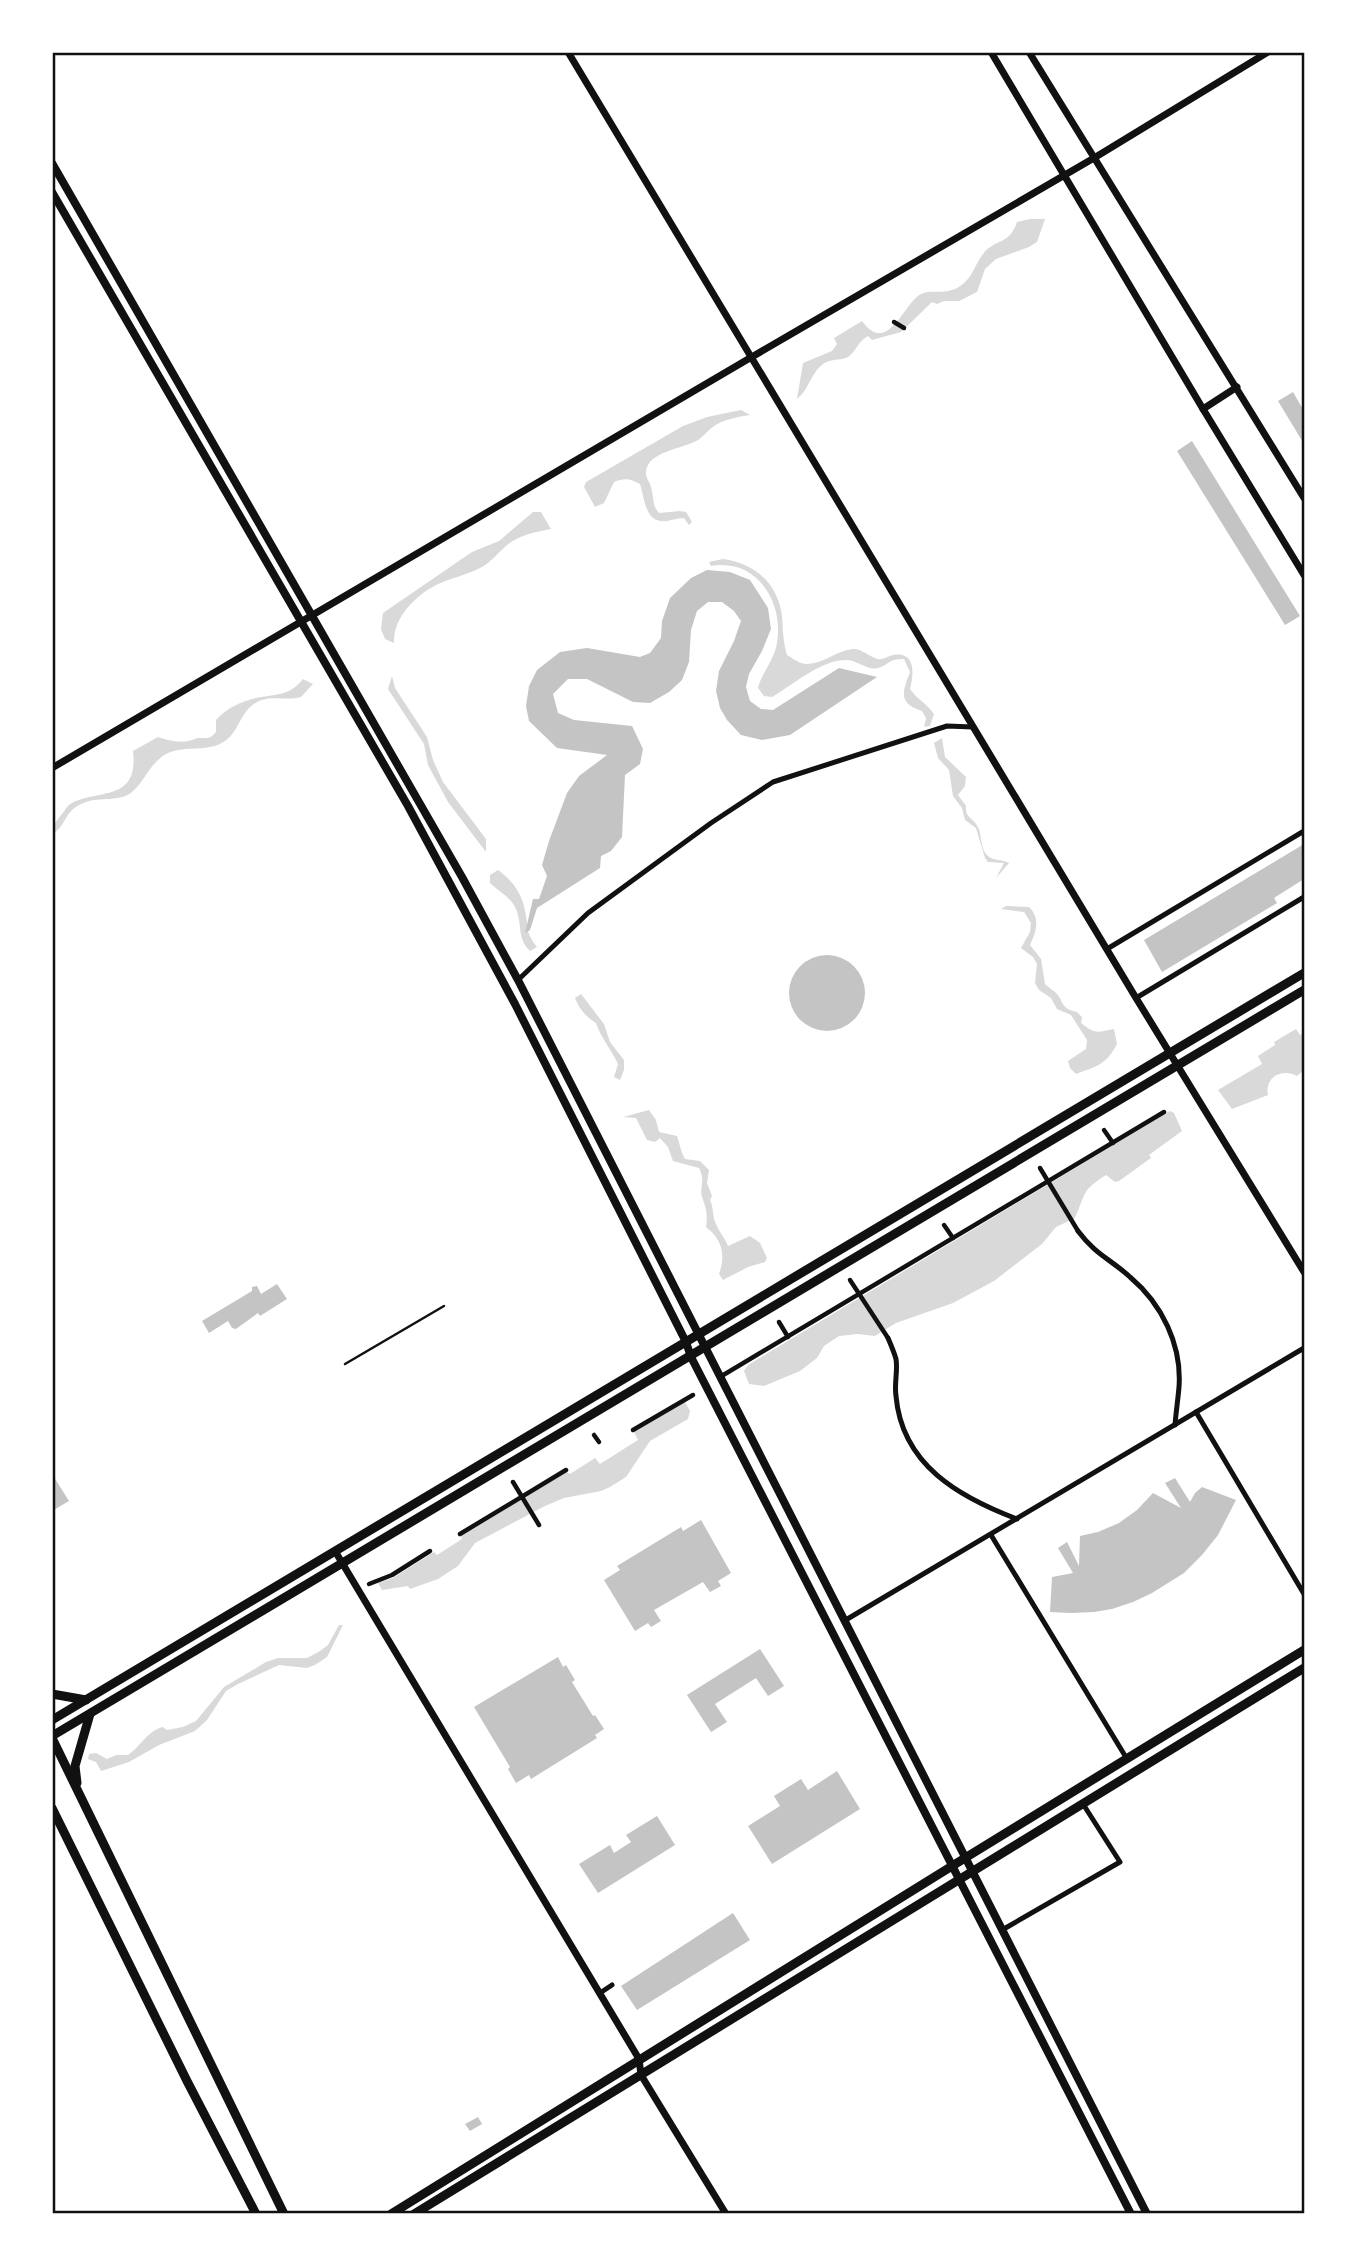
<svg xmlns="http://www.w3.org/2000/svg" width="1357" height="2266" viewBox="0 0 1357 2266" font-family="Barlow,sans-serif">
<style>
.water{fill:#d9d9d9}
.building{fill:#c4c4c4}
.lines{fill:none;stroke-linecap:round;stroke-linejoin:round}
.service{stroke:#111;stroke-width:2.5}
.pedestrian{stroke:#111;stroke-width:4.5}
.minor{stroke:#111;stroke-width:5}
.tertiary{stroke:#111;stroke-width:7}
.secondary{stroke:#111;stroke-width:8}
.primary{stroke:#111;stroke-width:9}
.neatline{fill:none;stroke:#111;stroke-width:2.5}
</style>
<rect width="100%" height="100%" fill="#fff"/>
<g class="water">
<path d="M1030,219h15l-8,23 -8,5 -33,12 -11,10 -8,23 -18,9h-15l-7,3 -5,-2 -31,30 -29,8 -4,-4c-10,5 -12,16 -20,21 -9,5 -20,-1 -31,13 -8,10 -10,21 -20,29l6,-36 29,-12 5,-7 -3,-6 28,-17c26,36 42,-19 59,-27 11,-5 22,1 36,-6 15,-8 17,-22 26,-34 12,-16 26,-8 34,-32z"/>
<path d="M741,410l9,5c-12,2 -25,4 -36,11 -6,4 -10,10 -16,14 -14,9 -52,11 -52,33 0,6 4,9 5,14 3,10 1,19 8,26l21,-2 6,1 6,10 -3,3 -5,-7c-8,0 -16,4 -23,3 -16,-1 -17,-25 -21,-37 -10,-6 -16,-6 -26,-2l-10,21 -9,4 -11,-20 2,-5 97,-56 24,-9z"/>
<path d="M533,512h8l10,17c-15,3 -33,6 -45,17 -9,8 -14,15 -24,21 -15,8 -31,11 -46,18 -21,11 -43,33 -42,58l-9,-4 -4,-10 2,-16 89,-61 27,-11z"/>
<path d="M723,559c32,4 55,25 59,57 1,14 1,26 5,39 4,2 10,7 14,8 18,5 35,-13 52,-14 10,0 16,8 25,10 5,1 10,-3 15,-4 23,-4 21,19 17,34 7,10 17,15 24,25l-4,12 -6,1 2,-9 -4,-7c-25,-8 -19,-20 -12,-39l-6,-13c-16,0 -14,5 -26,9 -10,3 -21,-8 -32,-8 -25,0 -52,24 -74,37l-8,-1 -6,-8c4,-16 16,-27 19,-45 7,-42 -21,-85 -66,-77l-2,-4z"/>
<path d="M392,676l3,12 32,49 6,23 10,22 43,57v13l-38,-50 -20,-37 -4,-21 -36,-55z"/>
<path d="M303,679l10,5 -12,13c-14,4 -29,-2 -42,4 -19,9 -19,30 -34,40 -18,12 -39,4 -57,12 -18,9 -22,27 -36,39 -11,10 -33,5 -46,10 -23,8 -18,22 -33,32 -1,-9 3,-12 8,-19 4,-4 6,-10 11,-12 27,-14 67,-1 61,-52l25,-14c9,3 20,6 30,4 7,-1 6,-3 12,-3 9,0 10,1 16,-6v-12c11,-12 24,-18 40,-22 20,-4 34,-2 47,-19z"/>
<path d="M942,738l3,19 21,20 -1,9 -7,9 8,11c-1,11 5,11 10,18 7,9 3,24 12,32 5,5 14,3 21,7l-13,15 8,-15 -16,-1 -3,-4 -9,-30 -11,-8 -3,-12 -9,-12 -4,-26 -11,-12 -4,-15z"/>
<path d="M498,870c14,10 24,23 27,41 4,17 -1,19 12,36l-7,4c-14,-13 -7,-29 -15,-44 -5,-10 -17,-16 -25,-24v-8z"/>
<path d="M1006,906l23,1c12,12 7,25 1,38l11,14 4,25c3,3 6,5 10,8 9,8 5,17 22,20l5,5 -1,6c15,12 16,9 33,6l3,15c-11,21 -20,22 -41,30l-6,-6 -2,-7 18,-12 1,-9 -16,-25 -14,-6 -6,-11 -12,-8 -4,-7 2,-19 -4,-7 -12,-9 9,-16 1,-9 -7,-11 -23,-3z"/>
<path d="M581,994l23,30 6,18 14,18v10l-4,10 -6,-3 4,-13c-7,-15 -17,-26 -22,-41 -10,-6 -17,-14 -21,-25z"/>
<path d="M1296,1029l4,6 4,-2v37l-7,6c-14,-8 -33,1 -29,19l-36,14 -14,-19 44,-26 -4,-8 17,-11 -1,-3z"/>
<path d="M649,1110l7,10 3,12 18,4 5,17 3,6 15,2 9,9 -2,13 5,13 -2,4c4,8 2,16 6,24 3,8 9,14 12,22l22,-10 10,7 7,15 -2,4 -17,5 -25,13 -4,-6c7,-19 3,-35 -13,-47 2,-13 0,-19 -4,-30 -3,-9 4,-16 -3,-29l-26,-7 -5,-14 -8,-9 -5,4 -8,-2 -11,-22 -13,-1z"/>
<path d="M1170,1111l4,2 8,18 -33,24 2,3 -32,23 -4,1 -9,-7c-25,16 -20,18 -31,43l-19,9 -14,17 -48,37 -41,22 -57,20 -21,13 -17,-2 -19,2 -15,10 -7,12 -17,13 -36,15 -15,-2 -5,-13 4,-6z"/>
<path d="M685,1402l5,9 -2,8 -38,22 -24,36 -16,10 -9,4 -37,7 -19,8 -70,37 -17,23 -20,13 -28,10 -2,-3 -26,4 -4,-7 15,-5 41,-26 3,3 25,-16 -1,-3 106,-64 3,2 25,-16 5,6 38,-24 -4,-8z"/>
<path d="M339,1625h4l-16,32 -12,8 -8,3 -28,-3 -41,19 -12,7 -19,29 -12,11 -36,14 -30,17 -28,9 -5,-9 -8,-3 1,-5 7,-1 11,6 9,-4h12c13,-9 19,-24 35,-28l4,3 16,-3 13,-6 28,-34 42,-25 12,-4h29l13,-7 8,-6z"/>
</g>
<g class="building">
<path d="M1293,392l11,19v33l-26,-43z"/>
<path d="M1192,441l108,175 -15,9 -108,-174z"/>
<path d="M707,570l23,2 20,8 18,28 3,21 -9,22 -13,23 -3,13 4,14 11,8 12,1 66,-42 38,9 -87,58 -28,5 -21,-5 -14,-15 -7,-12 -4,-17 3,-20 15,-30 7,-20 -7,-10 -12,-9h-14l-11,9 -6,19 -2,32 -7,18 -13,12 -19,11 -17,-1 -46,-23h-19l-15,15 5,19 16,7 58,6 11,23 -3,15 -15,11 -3,62 -11,14 -10,5 -1,12 -63,40 -7,22 -5,3 8,-34h6l8,-23 -5,-11 7,-24 18,-48 12,-17 28,-21 -50,-7 -28,-27 -3,-15 3,-20 8,-16 23,-18 27,-4 53,9 10,-4 11,-15 1,-17 8,-23 21,-20z"/>
<path d="M1304,844v35l-30,19 3,5 -115,69 -18,-32z"/>
<circle cx="827" cy="993" r="38"/>
<path d="M277,1284l10,15 -27,17 -2,-3 -22,16 -4,-1 -4,-7 -19,12 -7,-12 50,-30v-4l5,-1 4,8z"/>
<path d="M52,1474l17,27 -17,10z"/>
<path d="M1175,1478l15,24 5,-9 7,-6 34,13 -18,35 -16,20 -18,18 -32,20 -19,9 -21,7 -18,3 -23,1 -21,-1 2,-35 21,-4 -15,-25 9,-6 12,24 1,-30 18,-4 21,-9 18,-13 16,-17 28,15 -16,-25z"/>
<path d="M701,1520l30,53 -13,8 3,5 -11,6 -7,-10 -49,28 7,11 -10,6 -3,-4 -13,8 -31,-51 16,-10 -3,-4 64,-39 2,4z"/>
<path d="M760,1649l24,37 -16,10 -12,-18 -41,26 12,18 -16,10 -24,-37z"/>
<path d="M558,1657l5,10 3,-2 9,15 -3,2 21,34 2,-1 9,14 -9,6 2,3 -66,41 -2,-4 -13,8 -8,-14 2,-2 -36,-60z"/>
<path d="M837,1771l23,38 -88,55 -24,-38 32,-20 -6,-10 27,-17 7,11z"/>
<path d="M657,1816l18,29 -77,48 -19,-29 31,-19 4,8 17,-11 -5,-7z"/>
<path d="M733,1913l17,27 -113,70 -16,-24z"/>
<path d="M478,2117l4,7 -12,7 -5,-7z"/>
</g>
<g class="lines">
<path class="service" d="M345,1364l99,-58"/>
<g class="pedestrian">
<path d="M894,322l10,6"/>
<path d="M1104,1130l9,13"/>
<path d="M1040,1168l38,63"/>
<path d="M944,1225l9,13"/>
<path d="M850,1280l38,58"/>
<path d="M779,1322l9,15"/>
<path d="M720,1377l444,-265"/>
<path d="M633,1430l60,-35"/>
<path d="M594,1435l5,7"/>
<path d="M513,1482l26,43"/>
<path d="M460,1534l106,-64"/>
<path d="M369,1584l23,-9 38,-24"/>
</g>
<g class="minor">
<path d="M1107,949l197,-118"/>
<path d="M518,980l70,-67 123,-90 62,-41 174,-56 26,1"/>
<path d="M1136,998l168,-101"/>
<path d="M1078,1231c18,24 31,27 52,46 32,27 52,68 49,110 -1,12 -3,25 -4,38"/>
<path d="M888,1338c3,7 6,14 8,21 2,12 -2,25 0,37 6,69 63,101 121,123"/>
<path d="M1196,1412l108,182"/>
<path d="M991,1535l136,224"/>
<path d="M844,1621l460,-273"/>
<path d="M1002,1930l118,-68 -37,-58"/>
<path d="M600,1993l12,-8"/>
</g>
<g class="tertiary">
<path d="M568,52l568,946 168,274"/>
<path d="M991,52l212,357 101,166"/>
<path d="M1029,52l275,446"/>
<path d="M1203,409l34,-22"/>
<path d="M52,768l698,-410 344,-200 174,-106"/>
<path d="M335,1551l304,508 2,16 85,139"/>
</g>
<g class="secondary">
<path d="M52,163l410,714 56,103 629,1234"/>
<path d="M52,192l356,614 107,198 171,338 5,15 440,857"/>
</g>
<g class="primary">
<path d="M52,1694l34,6"/>
<path d="M52,1720l1252,-747"/>
<path d="M52,1736l1252,-746"/>
<path d="M52,1738l232,476"/>
<path d="M77,1783l-2,-17 15,-52"/>
<path d="M52,1808l135,273 69,133"/>
<path d="M391,2214l574,-356 339,-208"/>
<path d="M414,2214l890,-546"/>
</g>
</g>
<rect width="1357" height="2266" fill="none" stroke="#ffffff" stroke-width="108"/>
<rect x="54" y="54" width="1249" height="2158" class="neatline"/>
</svg>
